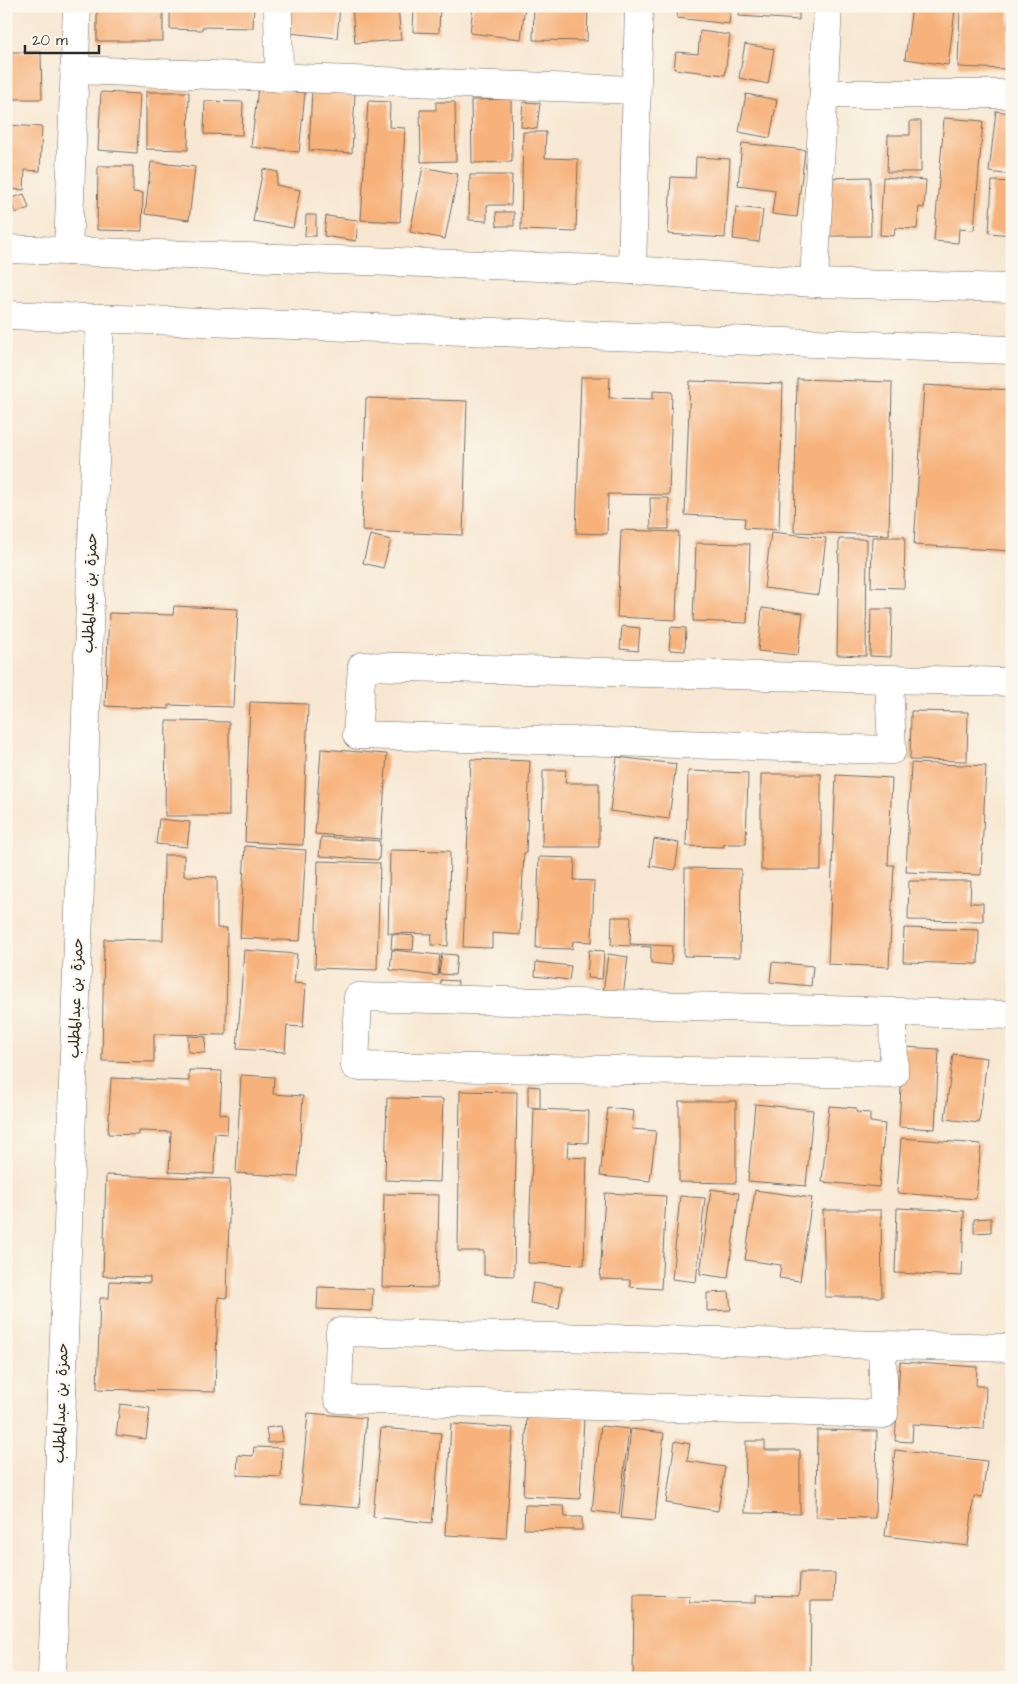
<svg xmlns="http://www.w3.org/2000/svg" width="1018" height="1684" viewBox="0 0 1018 1684" font-family="'Architects Daughter','Playpen Sans Arabic',sans-serif">
<style>
.building{fill:#f7b27c}
.lines{fill:none;stroke-linecap:round;stroke-linejoin:round}
.minor-casing{stroke:#726d65;stroke-width:29}
.minor{stroke:#fff;stroke-width:28}
.labels{text-anchor:middle;dominant-baseline:central;stroke-width:4;stroke-linejoin:round;paint-order:stroke}
.street-label{font-size:15px;fill:#2b2b2b;stroke:#fbf7ec}
</style>
<rect width="100%" height="100%" fill="#fbf7ec"/>
<filter id="ink" filterUnits="userSpaceOnUse"><feTurbulence type="fractalNoise" baseFrequency=".02" numOctaves="2"/><feDisplacementMap in="SourceGraphic" scale="10" xChannelSelector="R" yChannelSelector="G"/><feConvolveMatrix kernelMatrix="1 2 1 2 8 2 1 2 1" color-interpolation-filters="sRGB"/></filter>
<filter id="wash" filterUnits="userSpaceOnUse"><feTurbulence type="fractalNoise" baseFrequency=".0096" numOctaves="4" result="noise"/><feDisplacementMap in="SourceGraphic" scale="20" xChannelSelector="R" yChannelSelector="G"/><feGaussianBlur stdDeviation="1.12" result="paint"/><feColorMatrix in="noise" values="0 0 0 0 0 0 0 0 0 0 0 0 0 0 0 0 0 1.4 0 .05"/><feComposite in="paint" operator="in"/></filter>
<g filter="url(#wash)">
<rect width="100%" height="100%" fill="#f7e7d2"/>
<g id="blocks">
<g class="building">
<rect x="97" y="6" width="66" height="35"/>
<path d="M170,6h84l-1,22 -51,-1v3l-32,-1z"/>
<path d="M291,6h49l-3,32 -48,-5z"/>
<path d="M352,6h46l3,34 -46,3z"/>
<path d="M414,6h26l-1,27 -26,-1z"/>
<path d="M473,6h52l-4,33 -51,-6z"/>
<path d="M534,6h54l-1,35 -54,-1z"/>
<path d="M678,6h53l-2,18 -52,-6z"/>
<path d="M740,6h59v14l-60,-4z"/>
<path d="M912,6h15l28,4 -7,55 -43,-6z"/>
<path d="M960,6h49l-3,63 -48,-2z"/>
<path d="M700,31l30,4 -5,40 -51,-6 2,-17 22,2z"/>
<path d="M745,44l29,5 -6,35 -29,-6z"/>
<path d="M6,52h35l1,47h-36z"/>
<path d="M258,88l47,5 -6,59 -48,-5z"/>
<path d="M312,90l43,3 -3,60 -43,-3z"/>
<path d="M101,92l39,2 -3,59 -39,-3z"/>
<path d="M146,92h43l-1,58 -42,-1z"/>
<path d="M746,94l31,6 -7,38 -31,-6z"/>
<path d="M511,99l1,63 -40,1 -1,-63z"/>
<path d="M205,101l38,1 -1,33 -38,-1z"/>
<path d="M368,101l22,1 -1,25 16,1 -5,94 -39,-2z"/>
<path d="M436,102h19l1,59 -35,1 -1,-52h16z"/>
<path d="M523,102l17,1 -3,26 -16,-2z"/>
<path d="M996,111l16,2v62l-23,-3z"/>
<path d="M944,118l39,3 -9,109 -15,-1 -1,14 -24,-2z"/>
<path d="M910,121h11v51h-34l1,-37h22z"/>
<path d="M6,125l36,2 -2,44 -15,-1 -1,20 -15,-1v-17h-3z"/>
<path d="M523,132h23l-1,26 33,1 -2,73 -55,-2z"/>
<path d="M742,143l63,7 -8,67 -25,-3 3,-24 -37,-5z"/>
<path d="M696,157l34,2 -5,79 -57,-4 3,-57 24,1z"/>
<path d="M151,162l44,5 -6,53 -44,-6z"/>
<path d="M98,166h35v26l10,1 -1,38 -45,-1z"/>
<path d="M423,167l35,7 -13,65 -35,-7z"/>
<path d="M263,169l15,3 -2,13 24,5 -7,38 -40,-7z"/>
<path d="M470,175h42l-1,30h-24v16l-18,-1z"/>
<path d="M870,177l1,59h-44v-58z"/>
<path d="M883,177l43,3 -2,28 -5,-1 -2,22 -22,-1 -1,8 -14,-1z"/>
<path d="M992,181l20,1v53l-23,-2z"/>
<path d="M24,194l5,14 -14,5 -5,-14z"/>
<path d="M736,207l27,3 -4,32 -26,-3z"/>
<path d="M496,212h18v14h-17z"/>
<path d="M306,215h10v21h-11z"/>
<path d="M326,216l32,4 -2,21 -32,-5z"/>
<path d="M581,377h29l-1,21 44,1v-8l19,1 -3,103 -61,-1 -1,40 -31,-1z"/>
<path d="M797,379l95,3 -3,153 -95,-3z"/>
<path d="M690,381l93,3 -4,146 -35,-2 1,-10 -60,-3z"/>
<path d="M924,385l88,5 -1,161 -97,-6z"/>
<path d="M366,398l101,3 -4,134 -101,-4z"/>
<path d="M650,498h19v31h-18z"/>
<path d="M621,530l58,2 -3,88 -59,-3z"/>
<path d="M771,532l55,6 -7,57 -55,-7z"/>
<path d="M370,535l21,5 -8,28 -20,-5z"/>
<path d="M872,537h33l-1,51 -33,-1z"/>
<path d="M839,539h28l-1,117 -29,-1z"/>
<path d="M696,543l54,1 -3,79 -54,-2z"/>
<path d="M174,606l64,3 -5,98 -64,-2v4l-64,-3 4,-93 64,2z"/>
<path d="M762,608l41,5 -5,42 -40,-4z"/>
<path d="M871,609h21l-1,48 -21,-1z"/>
<path d="M622,626l18,2 -2,23 -18,-2z"/>
<path d="M671,627l15,1 -1,23 -16,-1z"/>
<path d="M250,702l58,2 -5,141 -58,-3z"/>
<path d="M911,711l57,1 -1,49 -57,-1z"/>
<path d="M166,721l63,1v94h-64z"/>
<path d="M321,749l66,5 -6,85 -66,-5z"/>
<path d="M617,757l59,7 -7,55 -59,-8z"/>
<path d="M471,759l59,2 -4,92h-2l-4,82 -28,-2v15l-29,-1z"/>
<path d="M911,763l75,3 -5,109 -75,-3z"/>
<path d="M543,770h23l-1,13h34v64h-57z"/>
<path d="M688,771l60,2 -2,71h-22v3l-38,-1z"/>
<rect x="761" y="774" width="60" height="96"/>
<path d="M836,775l56,3 -4,87h6l-5,102 -61,-3z"/>
<path d="M159,819l31,3 -3,25 -31,-3z"/>
<path d="M321,837l59,4 -1,19 -60,-4z"/>
<path d="M654,839l25,4 -4,27 -25,-4z"/>
<path d="M245,846l61,4 -6,91 -60,-3z"/>
<path d="M390,850l60,1 -2,95 -17,-1 1,-11 -44,-1z"/>
<path d="M164,855h20v21l33,1v51h10l-1,107 -72,-1v28l-52,-1 2,-122 59,1z"/>
<path d="M539,857l36,1 -1,22 20,1 -2,61 -19,-1 -1,8 -36,-1z"/>
<path d="M318,861l62,2 -3,107 -62,-2z"/>
<path d="M685,868l56,1 -1,88 -56,-1z"/>
<path d="M909,881h62l-1,22h13v18l-75,-1z"/>
<path d="M612,917h19l-1,27 42,2 -1,19 -20,-2v-16l-40,-2z"/>
<path d="M904,928l75,2 -1,34 -75,-2z"/>
<path d="M392,934l22,2 -1,14 -22,-1z"/>
<path d="M244,950l53,4 -3,29 12,1 -3,43 -16,-1 -2,26 -48,-3z"/>
<path d="M392,950l48,5 -2,21 -48,-6z"/>
<path d="M589,950l15,1 -2,28 -15,-1z"/>
<path d="M442,954l15,1 -2,20 -16,-1z"/>
<path d="M608,954l20,3 -5,39 -20,-3z"/>
<path d="M536,962l35,4 -2,14 -34,-4z"/>
<path d="M772,962l41,4 -2,20 -41,-4z"/>
<path d="M441,980l17,1 -1,18 -17,-2z"/>
<path d="M188,1036l18,1 -1,16 -17,-1z"/>
<path d="M903,1047l36,2 -4,80 -36,-2z"/>
<path d="M953,1054l34,4 -8,65 -34,-4z"/>
<path d="M189,1070l33,1 -2,43 8,1 -1,19 -12,-1 -1,41 -45,-2 2,-40 -32,-1v4l-31,-1 3,-56 78,3z"/>
<path d="M241,1075l33,2 -1,17 30,2 -5,81 -62,-4z"/>
<path d="M528,1086l12,1v21l-12,-1z"/>
<path d="M460,1091l57,1 -3,184 -30,-1v-24h-26z"/>
<path d="M387,1098l56,1 -3,83 -55,-2z"/>
<path d="M679,1101h57v82l-57,-1z"/>
<path d="M755,1104l58,6 -7,76 -58,-5z"/>
<path d="M829,1106l27,2v4l14,1v9l15,2 -6,63 -57,-5z"/>
<path d="M608,1108l26,3 -2,18 24,2 -6,50 -50,-5z"/>
<path d="M534,1109l55,2 -1,32 -20,-1 -1,15 20,1 -3,107 -56,-2z"/>
<path d="M901,1138l80,6 -5,55 -79,-6z"/>
<path d="M106,1175l124,4 -3,119 -9,-1 -3,95 -118,-3 3,-91h9l1,-17 40,2v-6l-47,-1z"/>
<path d="M711,1189l28,4 -11,85 -28,-4z"/>
<path d="M755,1190l57,8 -12,83 -21,-3 2,-13 -36,-5z"/>
<path d="M605,1193l61,3 -5,93 -31,-2v-7l-30,-1z"/>
<path d="M384,1194l55,1 -2,93 -55,-1z"/>
<path d="M680,1196l25,2 -9,84 -24,-3z"/>
<path d="M897,1208l67,3 -2,65 -67,-3z"/>
<path d="M823,1210h58l1,87h-57z"/>
<path d="M991,1218v14l-17,1v-14z"/>
<path d="M533,1283l29,4 -3,21 -29,-5z"/>
<path d="M318,1287l55,2 -1,22 -55,-2z"/>
<path d="M729,1292l2,18 -24,1v-18z"/>
<path d="M900,1362l77,5 -1,19h10l-2,43 -71,-5 -1,18 -17,-1z"/>
<path d="M120,1404l30,4 -4,31 -30,-4z"/>
<path d="M308,1413l58,5 -7,90 -59,-5z"/>
<path d="M527,1415l57,3 -4,81 -57,-3z"/>
<path d="M451,1424l62,4 -7,110 -61,-3z"/>
<path d="M281,1426l2,15 -15,2 -2,-15z"/>
<path d="M601,1426l28,3 -10,85 -27,-3z"/>
<path d="M381,1428l60,5 -9,90 -59,-6z"/>
<path d="M631,1429l33,4 -9,88 -34,-3z"/>
<path d="M817,1430l60,1 -2,87 -59,-1z"/>
<path d="M675,1441l15,3 -3,17 38,6 -7,44 -52,-8z"/>
<path d="M746,1441h19v9h35v64l-55,-1z"/>
<path d="M254,1447l28,1 -1,29 -44,-2 1,-20 15,1z"/>
<path d="M895,1450l92,11 -5,36 -8,-1 -6,50 -83,-10z"/>
<path d="M525,1505l39,1 1,11h17v13l-58,-1z"/>
<path d="M800,1573h35l-1,28h-23l-1,77h-177l1,-83 56,1 -1,6 67,1v-8l43,1z"/>
</g>
</g>
</g>
<g filter="url(#ink)">
<use href="#blocks" fill-opacity="0" stroke="#726d65" stroke-width="1"/>
<g class="lines">
<g class="minor-casing">
<g id="minor">
<path d="M278,6l1,72"/>
<path d="M74,70l562,20"/>
<path d="M824,94h188"/>
<path d="M6,249l626,21 182,13 198,5"/>
<path d="M68,251l9,-245"/>
<path d="M632,270l7,-264"/>
<path d="M814,283l14,-277"/>
<path d="M6,315l1006,35"/>
<path d="M889,679l3,71 -535,-15 5,-69 650,16"/>
<path d="M893,1012l1,62 -539,-8 3,-69 654,18"/>
<path d="M882,1345l2,69 -546,-15 2,-67 672,16"/>
<path d="M52,1678l48,-1360"/>
</g>
</g>
<use href="#minor" class="minor"/>
</g>
</g>
<g class="labels">
<g class="street-label">
<text transform="translate(90 593) rotate(-88)">حمزة بن عبدالمطلب</text>
<text transform="translate(76 998) rotate(-88)">حمزة بن عبدالمطلب</text>
<text transform="translate(61 1403) rotate(-88)">حمزة بن عبدالمطلب</text>
</g>
</g>
<rect width="1018" height="1684" fill="none" stroke="#fbf7ec" stroke-width="25"/>
<path d="M25 45v8h74v-8" fill="none" stroke="#2b2b2b" stroke-width="2.5"/>
<text x="32" y="45" font-size="15" fill="#2b2b2b" stroke="#fbf7ec" stroke-width="4" paint-order="stroke">20 m</text>
</svg>
